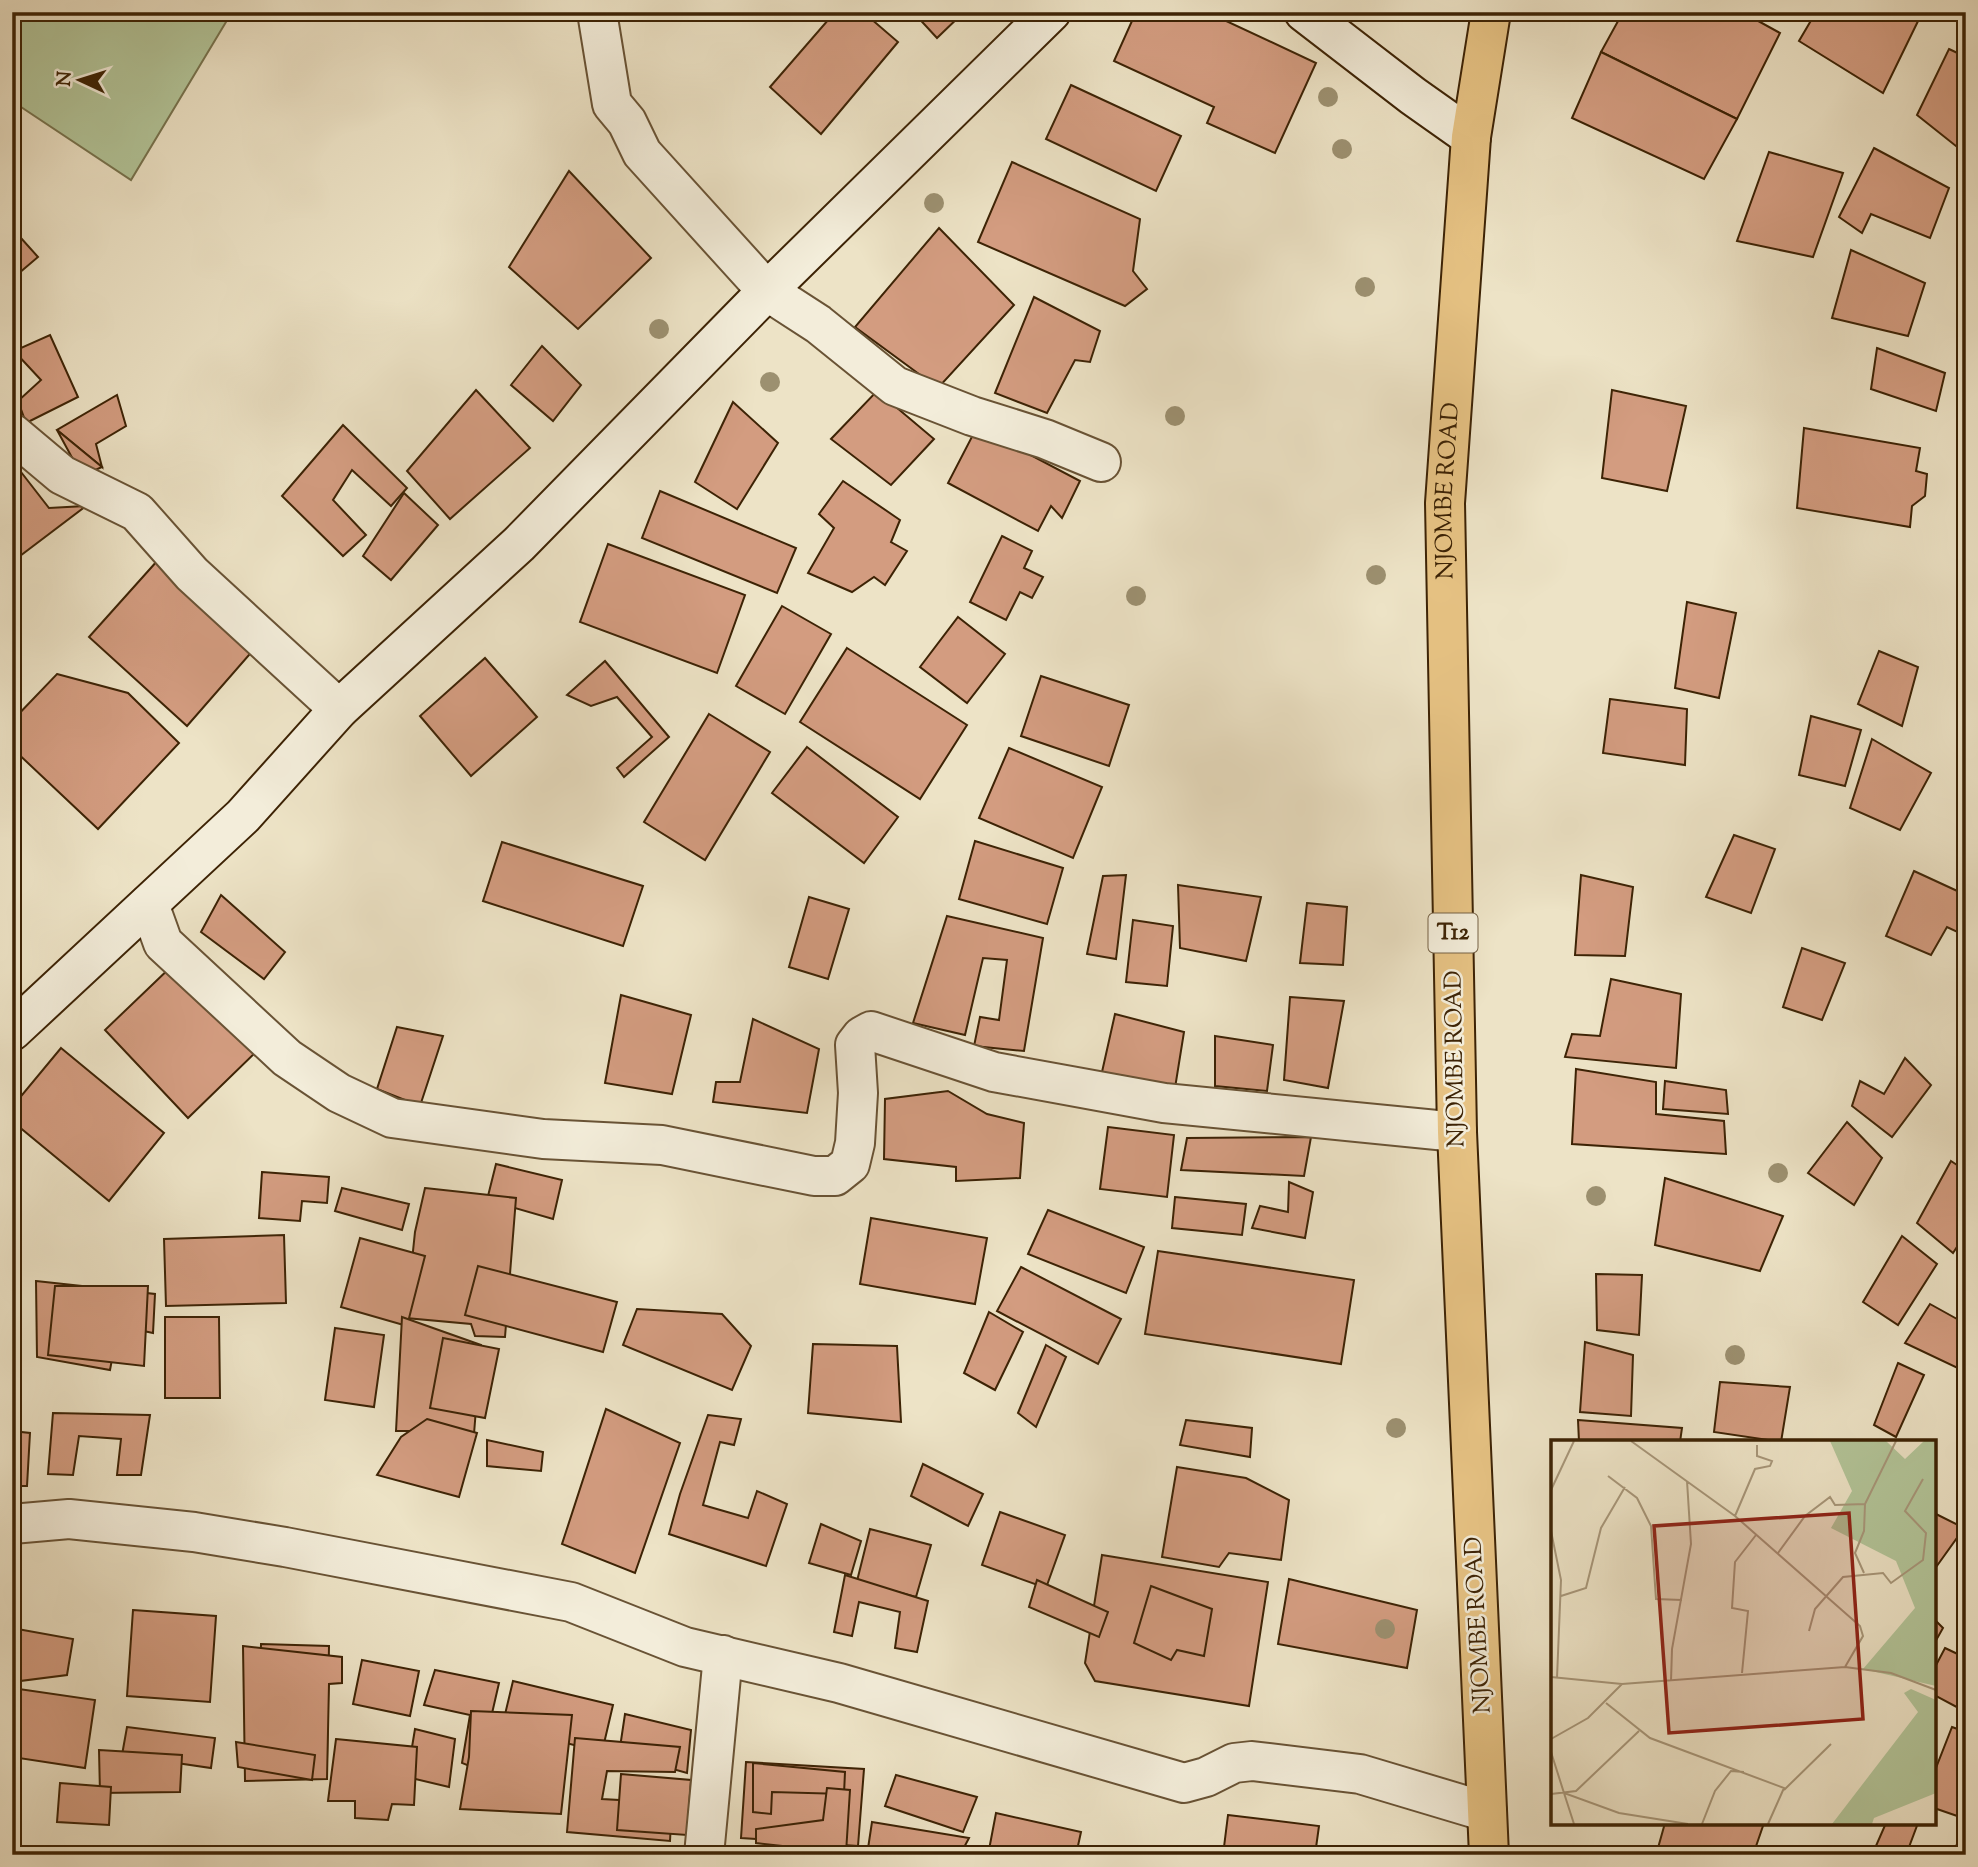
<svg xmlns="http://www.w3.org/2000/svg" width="1978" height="1867" viewBox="0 0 1978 1867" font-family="'Sorts Mill Goudy',serif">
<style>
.green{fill:#b3c599;stroke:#78744f;stroke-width:2}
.building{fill:#d39c80;stroke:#3d2305;stroke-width:2}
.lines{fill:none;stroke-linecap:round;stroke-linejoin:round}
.street-casing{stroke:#695335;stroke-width:42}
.secondary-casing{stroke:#3d2305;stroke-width:42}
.highway-casing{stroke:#3d2305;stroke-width:42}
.street{stroke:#f3edda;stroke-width:38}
.secondary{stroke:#f3edda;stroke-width:38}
.highway{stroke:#e6c283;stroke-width:38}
.tree{fill:#9c9070}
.labels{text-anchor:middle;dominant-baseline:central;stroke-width:5;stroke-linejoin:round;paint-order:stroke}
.shield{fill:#f3edda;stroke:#746045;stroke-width:2}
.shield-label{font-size:23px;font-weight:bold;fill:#3d2305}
.street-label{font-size:24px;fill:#3d2305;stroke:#f3edda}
.inset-road{fill:none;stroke:#a79679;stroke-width:2}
.view{fill:#8f2418;fill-opacity:0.15;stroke:#8f2418;stroke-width:3.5}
.inset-edge{fill:none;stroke:#3d2305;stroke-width:3.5}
</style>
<rect width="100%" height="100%" fill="#ede3c6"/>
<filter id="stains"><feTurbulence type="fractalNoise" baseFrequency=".00286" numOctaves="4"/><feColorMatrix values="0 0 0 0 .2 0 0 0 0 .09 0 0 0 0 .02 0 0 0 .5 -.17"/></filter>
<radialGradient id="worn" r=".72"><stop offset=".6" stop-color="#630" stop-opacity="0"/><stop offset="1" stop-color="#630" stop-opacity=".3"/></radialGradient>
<path class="green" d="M12,12h220l-101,168 -119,-79z"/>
<g class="building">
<path d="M835,12h28l35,30 -77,92 -51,-47z"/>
<path d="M913,12h51l-27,26z"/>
<path d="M1136,12h71l109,51 -41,90 -68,-30 7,-16 -100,-46z"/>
<path d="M1623,12h119l38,21 -43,86 -136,-67z"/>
<path d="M1816,12h96l8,5 -37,76 -84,-52z"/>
<path d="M1949,49l17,8v97l-49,-39z"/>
<path d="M1601,52l136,67 -33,60 -132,-61z"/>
<path d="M1071,85l110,51 -25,55 -110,-52z"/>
<path d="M1874,148l75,40 -19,50 -59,-24 -9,19 -23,-16z"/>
<path d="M1769,152l74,21 -30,84 -76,-16z"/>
<path d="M1012,162l128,57 -7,52 14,18 -22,17 -147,-64z"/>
<path d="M569,171l82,87 -73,71 -69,-62z"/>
<path d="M12,228l26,29 -26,22z"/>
<path d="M939,228l75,77 -76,83 -83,-61z"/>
<path d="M1851,250l74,33 -17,53 -76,-18z"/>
<path d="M1034,297l66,34 -10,31 -15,-2 -28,53 -52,-20z"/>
<path d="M50,335l28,62 -52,26 -8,-22 23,-21 -27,-29z"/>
<path d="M542,346l39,39 -28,36 -42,-36z"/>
<path d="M1877,348l68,25 -9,38 -65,-22z"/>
<path d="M476,390l54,58 -80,71 -43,-48z"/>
<path d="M1612,390l74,16 -19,85 -65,-13z"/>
<path d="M877,391l57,48 -43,46 -60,-46z"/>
<path d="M117,395l9,31 -30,18 6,23 -45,-37z"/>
<path d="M733,402l45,41 -41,66 -42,-27z"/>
<path d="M343,425l64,63 -16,18 -39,-36 -19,30 33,35 -23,21 -61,-60z"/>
<path d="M977,427l103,54 -18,37 -11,-12 -13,25 -90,-48z"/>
<path d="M1804,428l116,20 -4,23 11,3 -2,22 -13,10 -2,21 -113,-19z"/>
<path d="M57,430l45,37 -20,9z"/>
<path d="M21,472l28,36 37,-2 -70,53 -4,-3v-76z"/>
<path d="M843,481l57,39 -9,22 16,9 -22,34 -11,-8 -22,15 -44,-19 26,-45 -15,-14z"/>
<path d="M660,491l136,57 -19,45 -135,-55z"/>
<path d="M404,493l34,32 -47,55 -28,-24z"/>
<path d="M1002,536l30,15 -8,17 19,9 -11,21 -12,-6 -14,28 -36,-18z"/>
<path d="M608,544l137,51 -28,78 -137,-51z"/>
<path d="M158,560l98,87 -69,79 -98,-89z"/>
<path d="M1687,602l49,11 -17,85 -44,-10z"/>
<path d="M782,606l49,28 -46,80 -49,-28z"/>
<path d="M958,617l47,37 -38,49 -47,-36z"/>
<path d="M847,648l120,77 -47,74 -120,-77z"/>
<path d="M1879,651l39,16 -16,59 -44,-22z"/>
<path d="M485,658l52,59 -66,59 -51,-60z"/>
<path d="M605,661l64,76 -45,40 -7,-9 35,-31 -35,-40 -26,9 -24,-11z"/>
<path d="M57,674l71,19 51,50 -81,86 -86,-81v-27z"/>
<path d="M1041,676l88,29 -20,61 -88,-30z"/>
<path d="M1610,699l77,10 -2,56 -82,-12z"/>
<path d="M709,714l61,38 -65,108 -61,-38z"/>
<path d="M1811,716l50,14 -16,56 -46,-11z"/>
<path d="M1872,739l59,34 -31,57 -50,-22z"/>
<path d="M807,747l91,70 -34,46 -92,-70z"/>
<path d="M1009,748l93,39 -29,71 -94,-40z"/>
<path d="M1734,835l41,14 -24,64 -45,-16z"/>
<path d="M975,841l88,27 -16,56 -88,-25z"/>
<path d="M502,842l141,44 -20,60 -140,-45z"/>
<path d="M1914,871l52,24v41l-19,-9 -16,28 -45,-19z"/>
<path d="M1126,875l-10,84 -29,-5 16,-78z"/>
<path d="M1581,875l52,12 -8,69 -50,-1z"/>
<path d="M1178,885l83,12 -15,64 -66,-13z"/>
<path d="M221,895l64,57 -21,27 -63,-47z"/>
<path d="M809,897l40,12 -21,70 -39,-12z"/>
<path d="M1307,903l40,4 -4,58 -43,-2z"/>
<path d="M947,916l96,22 -19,113 -50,-5 6,-29 19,3 8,-60 -24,-2 -18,77 -52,-12z"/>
<path d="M1133,920l40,6 -6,60 -41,-4z"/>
<path d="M1802,948l43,15 -23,57 -39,-13z"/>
<path d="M175,963l82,88 -69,67 -83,-88z"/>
<path d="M1611,979l70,15 -5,74 -111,-11 7,-23 28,2z"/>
<path d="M621,995l70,20 -19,79 -67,-11z"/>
<path d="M1290,997l54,4 -16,87 -44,-8z"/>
<path d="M1115,1014l69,18 -9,56 -73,-16z"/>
<path d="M753,1019l66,30 -12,64 -94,-11 3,-20h24z"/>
<path d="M397,1027l46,9 -23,70 -43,-17z"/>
<path d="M1215,1036l58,9 -6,46 -52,-5z"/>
<path d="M61,1048l103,85 -55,68 -97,-80v-14z"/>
<path d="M1905,1058l26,27 -39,52 -40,-31 8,-25 24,13z"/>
<path d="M1576,1069l80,13v32l68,7 2,33 -154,-10z"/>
<path d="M1665,1081l61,9 2,24 -65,-5z"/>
<path d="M948,1091l39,23 37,9 -4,55 -64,3v-14l-72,-8 1,-60z"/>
<path d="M1847,1122l35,36 -28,47 -46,-32z"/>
<path d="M1108,1127l66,8 -7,62 -67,-8z"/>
<path d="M1311,1137l-7,39 -123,-6 6,-32z"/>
<path d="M1951,1161l15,10v62l-13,20 -36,-30z"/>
<path d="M496,1164l66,16 -9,39 -66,-19z"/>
<path d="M262,1172l67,5 -2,26 -25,-2 -2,20 -41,-3z"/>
<path d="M1665,1178l118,38 -23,55 -105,-26z"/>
<path d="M1289,1182l24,10 -8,46 -53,-10 8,-22 28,6z"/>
<path d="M342,1188l67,16 -7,26 -67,-19z"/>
<path d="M425,1188l91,10 -11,139 -30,-1 -4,-12 -65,-6 9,-86z"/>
<path d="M1175,1197l71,7 -4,31 -70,-7z"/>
<path d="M1048,1210l96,37 -18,46 -98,-39z"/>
<path d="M871,1218l116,20 -12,66 -115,-20z"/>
<path d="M284,1235l2,68 -120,3 -2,-67z"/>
<path d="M1902,1236l35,28 -39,61 -35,-23z"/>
<path d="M360,1238l65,18 -18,70 -66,-19z"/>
<path d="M1158,1251l196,29 -13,84 -196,-30z"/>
<path d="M478,1266l139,36 -14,50 -138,-37z"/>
<path d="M1021,1267l100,52 -23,45 -101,-53z"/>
<path d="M1596,1274l46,1 -3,60 -42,-5z"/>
<path d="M36,1281l119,13 -2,39 -19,-4v28l-21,-3 -3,16 -73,-13z"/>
<path d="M55,1286h93l-4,80 -96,-11z"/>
<path d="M1930,1304l36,20v48l-61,-29z"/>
<path d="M637,1309l85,5 29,32 -19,44 -109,-45z"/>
<path d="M989,1312l34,20 -28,58 -31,-17z"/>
<path d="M165,1317h54l1,81h-55z"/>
<path d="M402,1317l79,28 -7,89 -23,1 -3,9h-34v-13h-18z"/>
<path d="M335,1328l49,7 -10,72 -49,-7z"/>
<path d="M443,1338l56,11 -14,69 -55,-10z"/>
<path d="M1585,1342l48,13 -2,61 -51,-4z"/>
<path d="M813,1344l84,2 4,76 -93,-9z"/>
<path d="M1046,1345l20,12 -30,70 -18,-14z"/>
<path d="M1898,1363l26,12 -28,62 -22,-12z"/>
<path d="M1720,1382l70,5 -9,55 -67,-10z"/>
<path d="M606,1409l74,34 -45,130 -73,-29z"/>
<path d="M53,1413l97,2 -9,60h-24l4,-36 -42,-3 -6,39 -25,-1z"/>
<path d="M708,1415l33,4 -7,26 -14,-3 -17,63 45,13 9,-27 30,13 -21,62 -97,-32 11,-40z"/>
<path d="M427,1419l50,14 -18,64 -82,-22 24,-38z"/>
<path d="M1186,1420l66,8 -2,29 -70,-12z"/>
<path d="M1578,1420l104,8 -2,14h-101z"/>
<path d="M12,1431l18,2 -3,53h-15z"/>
<path d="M487,1440l56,12 -2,19 -54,-5z"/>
<path d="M923,1464l60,30 -15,32 -57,-30z"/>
<path d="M1177,1467l69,11 43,22 -8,60 -52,-7 -10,14 -57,-10z"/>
<path d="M1000,1512l65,23 -19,53 -64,-23z"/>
<path d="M1934,1513l30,15 -30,42z"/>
<path d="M821,1524l40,17 -10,34 -42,-12z"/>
<path d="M870,1529l61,16 -15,52 -26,-7 -7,11 -29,-8z"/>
<path d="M1102,1555l166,27 -19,124 -154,-25 -10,-18z"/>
<path d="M845,1575l83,26 -11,51 -22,-4 5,-36 -41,-10 -7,34 -18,-4z"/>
<path d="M1289,1579l128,31 -10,58 -129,-24z"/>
<path d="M1037,1580l71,32 -9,25 -70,-30z"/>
<path d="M1151,1586l61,23 -8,47 -27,-6 -6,10 -37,-17z"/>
<path d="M133,1610l83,6 -6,86 -83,-6z"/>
<path d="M1934,1619l9,9 -9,16z"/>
<path d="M12,1628l61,11 -6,36 -55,7z"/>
<path d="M261,1644l68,2 -2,114 -12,-5 1,-67 -56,-1z"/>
<path d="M243,1646l99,11v26l-13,1 -2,95 -82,2z"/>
<path d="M1945,1648l21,10v54l-32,-17v-26z"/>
<path d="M362,1660l57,11 -9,45 -57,-12z"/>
<path d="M435,1670l64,13 -20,87 -17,-7 8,-48 -46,-10z"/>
<path d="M513,1681l100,24 -11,47 -100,-25z"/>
<path d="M12,1688l83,12 -10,68 -73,-11z"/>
<path d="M471,1711l101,4 -11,99 -101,-5 9,-52z"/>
<path d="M625,1714l66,16 -4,43 -68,-19z"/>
<path d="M127,1727l88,11 -4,30 -89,-13z"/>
<path d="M1952,1727l14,5v87l-32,-11v-35z"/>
<path d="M415,1729l40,10 -6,48 -42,-10z"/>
<path d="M575,1738l105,9 -5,25 -68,-1 -5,28 70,4 -2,38 -103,-9z"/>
<path d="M336,1739l81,8 -3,58 -22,-1 -4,16 -33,-2v-17h-27z"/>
<path d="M236,1742l79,13 -3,25 -74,-13z"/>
<path d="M99,1750l83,5 -2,37 -80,1z"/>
<path d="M746,1762l118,7 -6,77 -117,-8z"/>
<path d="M753,1763l92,9 -1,22 -72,-2 -1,22 -18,-2z"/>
<path d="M621,1774l70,6 -4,55 -70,-5z"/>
<path d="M896,1775l81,22 -14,35 -78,-26z"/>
<path d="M60,1783l51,4 -2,38 -52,-3z"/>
<path d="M827,1788l23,2 -4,63 -90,-10v-14l67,-9z"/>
<path d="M996,1813l85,19 -5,23h-88z"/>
<path d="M1228,1815l91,11 -4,29h-92z"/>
<path d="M872,1822l97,16 -9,17h-93z"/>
<path d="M1665,1823h99l-11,32h-97z"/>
<path d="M1886,1823h32l-12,32h-34z"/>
<path d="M1958,1841l8,3v11h-13z"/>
</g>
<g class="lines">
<g class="street-casing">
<g id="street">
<path d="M597,12l15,92 15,18 15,31 125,138 51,33 77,62 77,30 73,23 56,23"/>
<path d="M12,433l50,42 75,37 55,62 147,135"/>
<path d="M149,904l14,39 124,115 52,35 53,25 151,21 119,6 152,31h21l15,-12 5,-21 3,-50 -3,-48 7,-9 9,-5 123,41 170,31 293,29"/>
<path d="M12,1524l57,-5 125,13 91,15 286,55 114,45 154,36 345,100 22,-6 28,-14 18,-2 108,13 127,38"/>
<path d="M704,1855l19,-200"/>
</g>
</g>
<g class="secondary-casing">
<g id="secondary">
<path d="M1304,12l109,84 58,41"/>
<path d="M12,1031l231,-215 96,-107 180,-165 248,-253 284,-279"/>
</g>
</g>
<g class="highway-casing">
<g id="highway">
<path id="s1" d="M1489,1855l-32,-723 -12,-629 26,-366 20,-125"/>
</g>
</g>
<use href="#street" class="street"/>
<use href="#secondary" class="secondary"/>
<use href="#highway" class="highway"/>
</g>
<g class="tree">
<circle cx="1328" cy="97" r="10"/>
<circle cx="1342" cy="149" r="10"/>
<circle cx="934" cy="203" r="10"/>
<circle cx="1365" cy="287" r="10"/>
<circle cx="659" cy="329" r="10"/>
<circle cx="770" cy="382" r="10"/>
<circle cx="1175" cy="416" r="10"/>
<circle cx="1376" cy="575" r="10"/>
<circle cx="1136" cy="596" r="10"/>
<circle cx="1778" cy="1173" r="10"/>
<circle cx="1596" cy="1196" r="10"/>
<circle cx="1735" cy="1355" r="10"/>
<circle cx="1396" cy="1428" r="10"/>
<circle cx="1385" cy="1629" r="10"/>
</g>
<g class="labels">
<rect class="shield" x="1428.5" y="913.5" width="49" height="39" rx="5"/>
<g class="shield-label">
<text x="1453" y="933">T12</text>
</g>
<g class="street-label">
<text stroke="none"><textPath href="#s1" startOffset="1365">NJOMBE ROAD</textPath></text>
<text transform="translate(1456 1059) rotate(-91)">NJOMBE ROAD</text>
<text transform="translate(1479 1625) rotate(-93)">NJOMBE ROAD</text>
</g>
</g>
<g transform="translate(1551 1440)">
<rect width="385" height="385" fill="#ede3c6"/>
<path d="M279,1h56l19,18 19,-18h12v245l-73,-17 52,-61 -19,-47 -65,-33 21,-37zM360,249l25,11v93l-62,25 -2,6h-40l86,-112 -14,-19z" fill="#b3c599"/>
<path class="inset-road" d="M80,1l104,75 125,110 3,10 -18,31M57,36l29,22 14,28 5,73 26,1M0,50l23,-49M184,76l20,-47 15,-3 2,-5 -15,-5v-11M0,91l10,49 -4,98M227,113l27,-37 25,-19 5,8 30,-1M313,133l-9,-20 9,-22 1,-27 31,-63M10,156l25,-8 15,-60 24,-41M258,191l6,-22 28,-32 40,-4 8,10 32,-23 3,-27 -21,-22 18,-32M191,233l6,-62 -16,-3 3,-46 21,-27M0,237l71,7 223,-17 46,6 45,17M120,241l1,-32 19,-105 -4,-63M55,263l44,35 134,50 -16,36M0,299l37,-21 34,-34M0,312l13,41 55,20 69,11M233,350l47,-46M13,353l10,31M0,354l25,-3 63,-60M151,384l13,-33 16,-20 13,1"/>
<path class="view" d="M298,73l14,206 -194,14 -15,-207z"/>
<rect width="385" height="385" class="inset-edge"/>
</g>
<rect width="1978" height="1867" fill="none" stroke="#ede3c6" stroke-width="42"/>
<rect x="14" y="14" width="1950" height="1839" fill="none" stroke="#3d2305" stroke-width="3.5"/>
<rect x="21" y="21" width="1936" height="1825" fill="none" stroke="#3d2305" stroke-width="2"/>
<g transform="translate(80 80) rotate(274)" stroke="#f3edda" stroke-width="5" paint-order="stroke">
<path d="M0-5L12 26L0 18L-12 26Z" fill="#3d2305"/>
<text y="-10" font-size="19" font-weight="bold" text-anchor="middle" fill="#3d2305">N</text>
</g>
<rect width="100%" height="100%" filter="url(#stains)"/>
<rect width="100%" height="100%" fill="url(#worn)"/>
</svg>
